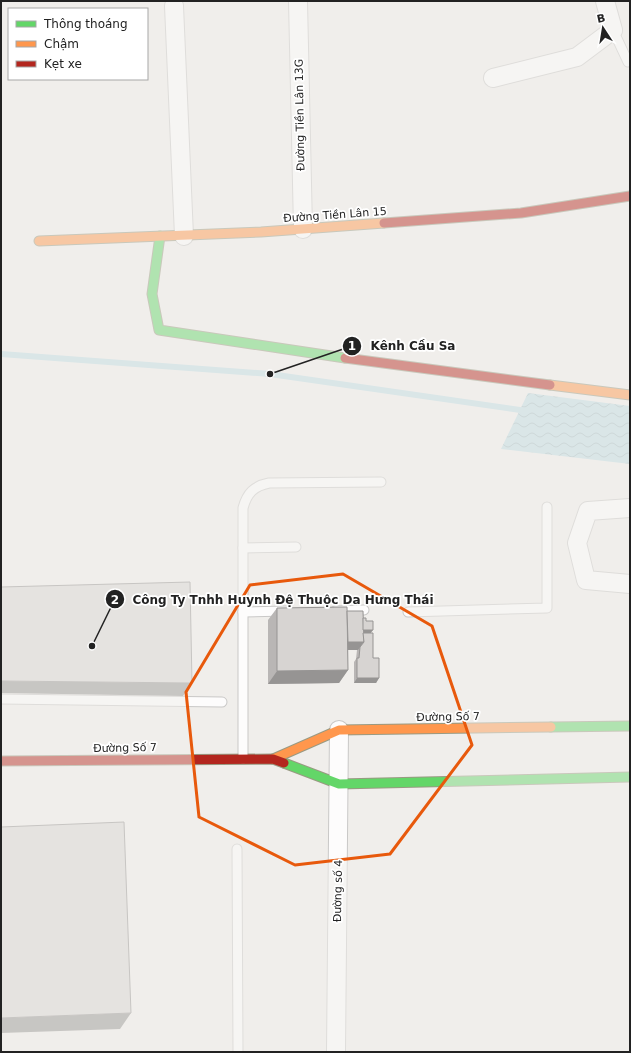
<svg xmlns="http://www.w3.org/2000/svg" width="631" height="1053" viewBox="0 0 631 1053" font-family="'DejaVu Sans',sans-serif">
<style>
.water{fill:url(#water-waves)}
.lines{fill:none;stroke-linecap:round;stroke-linejoin:round}
.stream{stroke:#bfdbe3;stroke-width:6}
.lane-casing{stroke:#c9c8c7;stroke-width:11}
.street-casing{stroke:#c9c8c7;stroke-width:20}
.fast-casing{stroke:#999a82;stroke-width:11}
.slow-casing{stroke:#999a82;stroke-width:11}
.jam-casing{stroke:#999a82;stroke-width:11}
.lane{stroke:#fdfcfc;stroke-width:9}
.street{stroke:#fdfcfc;stroke-width:18}
.fast{stroke:#63d668;stroke-width:9}
.slow{stroke:#ff974d;stroke-width:9}
.jam{stroke:#b3261e;stroke-width:9}
.wall{fill:#b9b6b5}
.shaded-wall{fill:#969493}
.building{fill:#d7d4d2;stroke:#969493}
.marked{fill:none;stroke:#e8590c;stroke-width:3;stroke-linejoin:round}
.labels{text-anchor:middle;dominant-baseline:central;stroke-width:3.5;stroke-linejoin:round;paint-order:stroke}
.street-label{font-size:11px;fill:#222;stroke:#fff}
.leader{fill:none;stroke:#222;stroke-width:1.5}
.callout-dot{fill:#222;stroke:#fff;stroke-width:1.5}
.mark-label{font-size:12px;text-anchor:middle;font-weight:bold;fill:#fff}
.callout-label{font-size:12px;text-anchor:middle;font-weight:bold;fill:#222;stroke:#fff;stroke-width:3.5;stroke-linejoin:round;paint-order:stroke}
</style>
<defs>
<pattern id="water-waves" width="16" height="10" patternUnits="userSpaceOnUse"><rect width="16" height="10" fill="#bfdbe3"/><path d="M0 5q4-4 8 0t8 0" fill="none" stroke="#a4bcc2"/></pattern>
</defs>
<rect width="100%" height="100%" fill="#f0eeeb"/>
<path class="water" d="M528,393l102,13v58l-129,-15z"/>
<g class="lines">
<path class="stream" d="M1,354l269,20 257,37"/>
<g class="lane-casing">
<g id="lane">
<path d="M613,30l15,32 2,-1"/>
<path d="M243,548l53,-1"/>
<path d="M335,611l29,-1"/>
<path d="M243,612l43,-1"/>
<path d="M408,612l139,-4v-101"/>
<path d="M1,699l221,3"/>
<path d="M243,759v-251c4,-15 11,-22 26,-25l112,-1"/>
<path d="M237,849l1,203"/>
</g>
</g>
<g class="street-casing">
<g id="street">
<path d="M298,1l5,228"/>
<path d="M174,6l10,230"/>
<path d="M493,78l84,-21 36,-27 -8,-29"/>
<path d="M630,508l-42,3 -11,32 9,37 44,4"/>
<path d="M336,1052l3,-322"/>
</g>
</g>
<g class="fast-casing">
<g id="fast">
<path d="M160,236l-8,58 7,36 186,28"/>
<path d="M551,727l79,-1"/>
<path d="M284,763l55,21 291,-7"/>
</g>
</g>
<g class="slow-casing">
<g id="slow">
<path d="M39,241l222,-9 123,-9"/>
<path d="M550,385l80,10"/>
<path d="M273,759l66,-29 212,-3"/>
</g>
</g>
<g class="jam-casing">
<g id="jam">
<path d="M384,223l137,-10 109,-17"/>
<path d="M345,358l205,27"/>
<path d="M1,761l272,-2 11,4"/>
</g>
</g>
<use href="#lane" class="lane"/>
<use href="#street" class="street"/>
<use href="#fast" class="fast"/>
<use href="#slow" class="slow"/>
<use href="#jam" class="jam"/>
</g>
<path class="wall" d="M277,608l70,3 16,7 3,3 5,12 2,25 6,20 -3,5h-22v-21l2,-3 1,-9h-9v20l-9,13 -71,1v-64z"/>
<g class="shaded-wall">
<path d="M360,630h13l-3,4h-13z"/>
<path d="M345,642h19l-6,8h-19z"/>
<path d="M348,670l-9,13 -71,1 9,-13z"/>
<path d="M357,678h22l-3,5h-22z"/>
<path d="M1,681l191,2 -9,13 -182,-3z"/>
<path d="M131,1013l-11,16 -119,4v-15z"/>
</g>
<g class="building">
<path d="M190,582l2,101 -191,-2v-94z"/>
<path d="M347,607l1,63 -71,1v-63z"/>
<path d="M347,611h16l1,31h-16z"/>
<path d="M363,618h3v3h7v9h-10z"/>
<path d="M363,633h10v25h6v20h-22v-20h2l1,-11 4,-5z"/>
<path d="M124,822l7,191 -130,5v-191z"/>
</g>
<path d="M0 0H631V1053H0ZM343,574l89,52 40,119 -82,109 -95,11 -96,-48 -13,-125 64,-107z" fill="#f0eeeb" fill-opacity=".55" fill-rule="evenodd"/>
<path class="marked" d="M343,574l89,52 40,119 -82,109 -95,11 -96,-48 -13,-125 64,-107z"/>
<g class="labels">
<g class="street-label">
<text transform="translate(300 115) rotate(-91)">Đường Tiền Lân 13G</text>
<text transform="translate(335 215) rotate(-4)">Đường Tiền Lân 15</text>
<text transform="translate(448 717) rotate(-1)">Đường Số 7</text>
<text transform="translate(125 748) rotate(-1)">Đường Số 7</text>
<text transform="translate(338 891) rotate(-89)">Đường số 4</text>
</g>
</g>
<path class="leader" d="M270 374L352 346M92 646L115 599"/>
<g class="callout-dot">
<circle cx="270" cy="374" r="4"/>
<circle cx="92" cy="646" r="4"/>
<circle cx="352" cy="346" r="10"/>
<circle cx="115" cy="599" r="10"/>
</g>
<g class="mark-label">
<text x="352" y="350">1</text>
<text x="115" y="604">2</text>
</g>
<g class="callout-label">
<text x="413" y="350">Kênh Cầu Sa</text>
<text x="283" y="604">Công Ty Tnhh Huynh Đệ Thuộc Da Hưng Thái</text>
</g>
<rect width="631" height="1053" fill="none" stroke="#222222" stroke-width="4"/>
<rect x="8" y="8" width="140" height="72" fill="#ffffff" stroke="#a7a7a7"/>
<rect x="16" y="21" width="20" height="6" fill="#63d668" stroke="#a7a7a7"/>
<text x="44" y="28" font-size="12" fill="#222222">Thông thoáng</text>
<rect x="16" y="41" width="20" height="6" fill="#ff974d" stroke="#a7a7a7"/>
<text x="44" y="48" font-size="12" fill="#222222">Chậm</text>
<rect x="16" y="61" width="20" height="6" fill="#b3261e" stroke="#a7a7a7"/>
<text x="44" y="68" font-size="12" fill="#222222">Kẹt xe</text>
<g transform="translate(603 28) rotate(348)" stroke="#ffffff" stroke-width="3" paint-order="stroke">
<path d="M0-3L7 15L0 10L-7 15Z" fill="#222222"/>
<text y="-6" font-size="11" font-weight="bold" text-anchor="middle" fill="#222222">B</text>
</g>
</svg>
